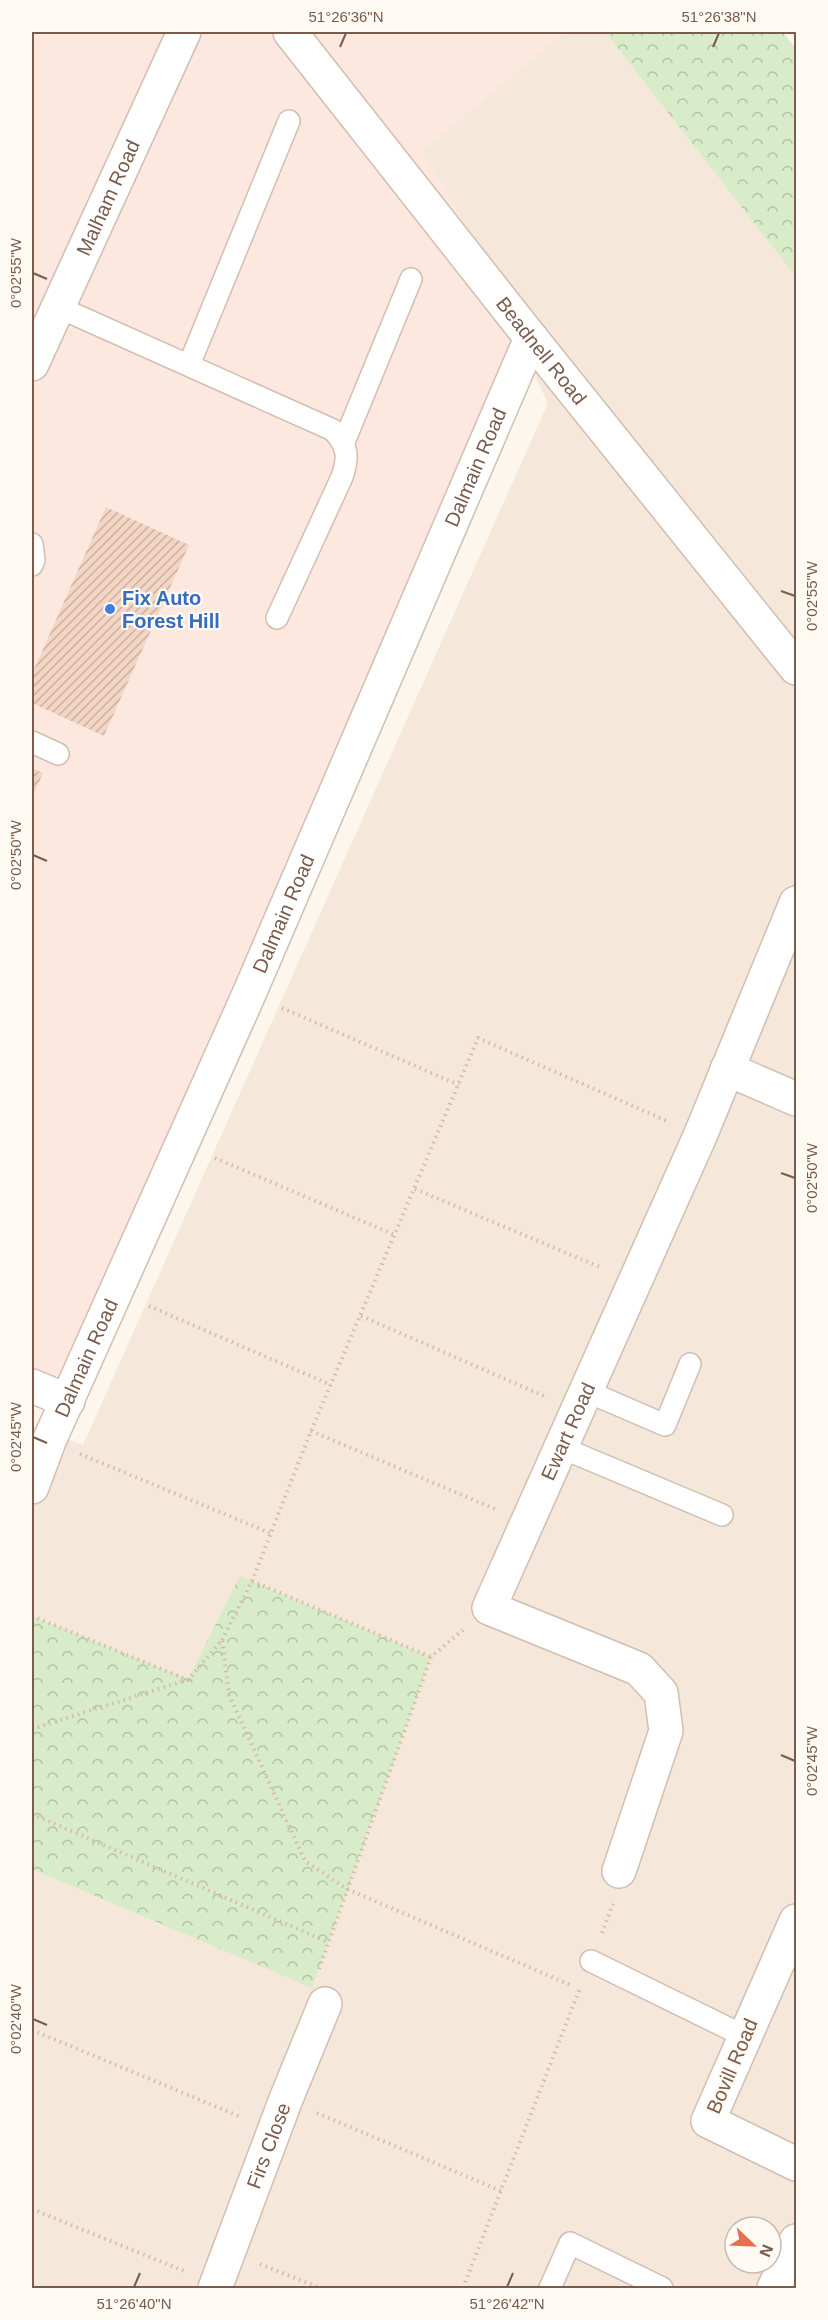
<svg xmlns="http://www.w3.org/2000/svg" width="828" height="2320" viewBox="0 0 828 2320" font-family="Helvetica,sans-serif">
<style>
.residential{fill:#f5e8da;fill-rule:evenodd}
.commercial{fill:#fde8e0}
.forest{fill:url(#forest-crowns)}
.building{fill:url(#building-hatch)}
.lines{fill:none;stroke-linecap:round;stroke-linejoin:round}
.lane-casing{stroke:#d1beb0;stroke-width:24}
.street-casing{stroke:#d1beb0;stroke-width:36}
.path{stroke:#d9b8a5;stroke-width:4;stroke-dasharray:1.5 4.5;stroke-linecap:butt}
.lane{stroke:#fff;stroke-width:21}
.street{stroke:#fff;stroke-width:33}
.ticks{fill:none;stroke:#7a5c4d;stroke-width:2}
.shop-dot{fill:#3f7fe0;stroke:#fffaf3;stroke-width:2}
.labels{text-anchor:middle;dominant-baseline:central;stroke-width:4.5;stroke-linejoin:round;paint-order:stroke}
.street-label{font-size:20px;fill:#7a5c4d;stroke:#fffaf3}
.shop-label{font-size:20px;font-weight:bold;fill:#366cbe;stroke:#fffaf3;text-anchor:start}
.neatline{fill:none;stroke:#7a5c4d;stroke-width:2}
.ticks-label{font-size:15px;text-anchor:middle;fill:#7a5c4d}
</style>
<defs>
<pattern id="forest-crowns" width="20" height="18" patternUnits="userSpaceOnUse" patternTransform="scale(1.5)"><rect width="20" height="18" fill="#d8ecc9"/><path d="M2 6a3 3 0 1 1 6 0M12 15a3 3 0 1 1 6 0" fill="none" stroke="#b4c2a5"/></pattern>
<pattern id="building-hatch" width="6" height="6" patternUnits="userSpaceOnUse" patternTransform="scale(1.5)"><rect width="6" height="6" fill="#f3d5c3"/><path d="M-1 1l2-2M0 6l6-6M5 7l2-2" fill="none" stroke="#cab0a1"/></pattern>
</defs>
<rect width="100%" height="100%" fill="#fdf6ec"/>
<path class="residential" d="M564,32h41l191,245v2011h-764v-862l51,19 465,-1042 -126,-253zM735,2227h36v36h-36z"/>
<path class="commercial" d="M32,32h532l-142,118 109,188 -463,1063 -36,-15z"/>
<g class="forest">
<path d="M605,32h178l13,17v228z"/>
<path d="M240,1576l191,81 -119,331 -280,-119v-253l156,63z"/>
</g>
<g class="building">
<path d="M106,507l83,38 -85,191 -72,-33v-29z"/>
<path d="M32,768l11,5 -11,25z"/>
</g>
<g class="lines">
<g class="lane-casing">
<g id="lane">
<path d="M58,307l275,123c15,16 16,27 9,47l-65,141"/>
<path d="M189,365l100,-244"/>
<path d="M344,442l67,-163"/>
<path d="M32,544l2,16 -2,5"/>
<path d="M32,742l26,12"/>
<path d="M586,1391l79,34 25,-61"/>
<path d="M560,1447l162,68"/>
<path d="M591,1961l153,75"/>
<path d="M550,2288l20,-45 92,45"/>
</g>
</g>
<g class="street-casing">
<g id="street">
<path id="s1" d="M290,32l241,306 265,330"/>
<path id="s2" d="M32,364l152,-332"/>
<path d="M727,1069l69,30"/>
<path d="M32,1386l36,15"/>
<path id="s3" d="M32,1487l17,-46 200,-447 282,-656"/>
<path id="s4" d="M619,1871l47,-140 -5,-38 -22,-24 -150,-61 211,-472 96,-233"/>
<path d="M796,1921l-88,200 88,43"/>
<path id="s5" d="M215,2288l71,-189 39,-95"/>
<path d="M774,2288l22,-47"/>
</g>
</g>
<g class="path">
<path d="M282,1008l177,77"/>
<path d="M215,1158l180,77"/>
<path d="M415,1189l187,79"/>
<path d="M149,1306l182,79"/>
<path d="M361,1316l183,80"/>
<path d="M311,1431l184,78"/>
<path d="M80,1454l190,79"/>
<path d="M252,1581l179,76"/>
<path d="M32,1616l156,64 34,-40 7,55 76,166 42,28 226,97"/>
<path d="M222,1640l30,-59 59,-150 167,-393 189,83"/>
<path d="M32,1729l155,-49"/>
<path d="M32,1814l296,128"/>
<path d="M602,1933l11,-29"/>
<path d="M319,1969l112,-312 32,-27"/>
<path d="M32,2030l209,87"/>
<path d="M317,2113l184,78"/>
<path d="M32,2209l152,62"/>
<path d="M260,2264l60,24"/>
<path d="M463,2288l117,-300"/>
</g>
<use href="#lane" class="lane"/>
<use href="#street" class="street"/>
</g>
<path class="ticks" d="M340,47l6,-14M713,47l6,-14M33,273l14,6M781,591l14,5M33,855l14,6M781,1173l14,5M33,1437l14,6M781,1755l14,6M33,2019l14,6M134,2287l6,-14M507,2287l6,-14"/>
<circle class="shop-dot" cx="110" cy="609" r="6"/>
<g class="labels">
<g class="street-label">
<text stroke="none"><textPath href="#s2" startOffset="183">Malham Road</textPath></text>
<text stroke="none"><textPath href="#s1" startOffset="406">Beadnell Road</textPath></text>
<text stroke="none"><textPath href="#s3" startOffset="1112">Dalmain Road</textPath></text>
<text stroke="none"><textPath href="#s3" startOffset="626">Dalmain Road</textPath></text>
<text stroke="none"><textPath href="#s3" startOffset="140">Dalmain Road</textPath></text>
<text stroke="none"><textPath href="#s4" startOffset="574">Ewart Road</textPath></text>
<text transform="translate(732 2066) rotate(-67)">Bovill Road</text>
<text stroke="none"><textPath href="#s5" startOffset="152">Firs Close</textPath></text>
</g>
<g class="shop-label">
<text x="122" y="598">Fix Auto<tspan x="122" dy="23">Forest Hill</tspan></text>
</g>
</g>
<rect width="828" height="2320" fill="none" stroke="#fffaf3" stroke-width="66"/>
<g transform="translate(753 2245) rotate(113)"><circle r="28" fill="#fffaf3" stroke="#cabbb1" stroke-width="1.5"/>
<path d="M0-4.5L10 22L0 15L-10 22Z" fill="#e76f51"/>
<text y="-9" font-size="16" font-weight="bold" text-anchor="middle" fill="#7a5c4d">N</text>
</g>
<rect x="33" y="33" width="762" height="2254" class="neatline"/>
<g class="ticks-label">
<text x="346" y="22">51°26'36"N</text>
<text x="719" y="22">51°26'38"N</text>
<text transform="translate(16 273) rotate(-90)" y="5">0°02'55"W</text>
<text transform="translate(812 596) rotate(-90)" y="5">0°02'55"W</text>
<text transform="translate(16 855) rotate(-90)" y="5">0°02'50"W</text>
<text transform="translate(812 1178) rotate(-90)" y="5">0°02'50"W</text>
<text transform="translate(16 1437) rotate(-90)" y="5">0°02'45"W</text>
<text transform="translate(812 1761) rotate(-90)" y="5">0°02'45"W</text>
<text transform="translate(16 2019) rotate(-90)" y="5">0°02'40"W</text>
<text x="134" y="2309">51°26'40"N</text>
<text x="507" y="2309">51°26'42"N</text>
</g>
</svg>
